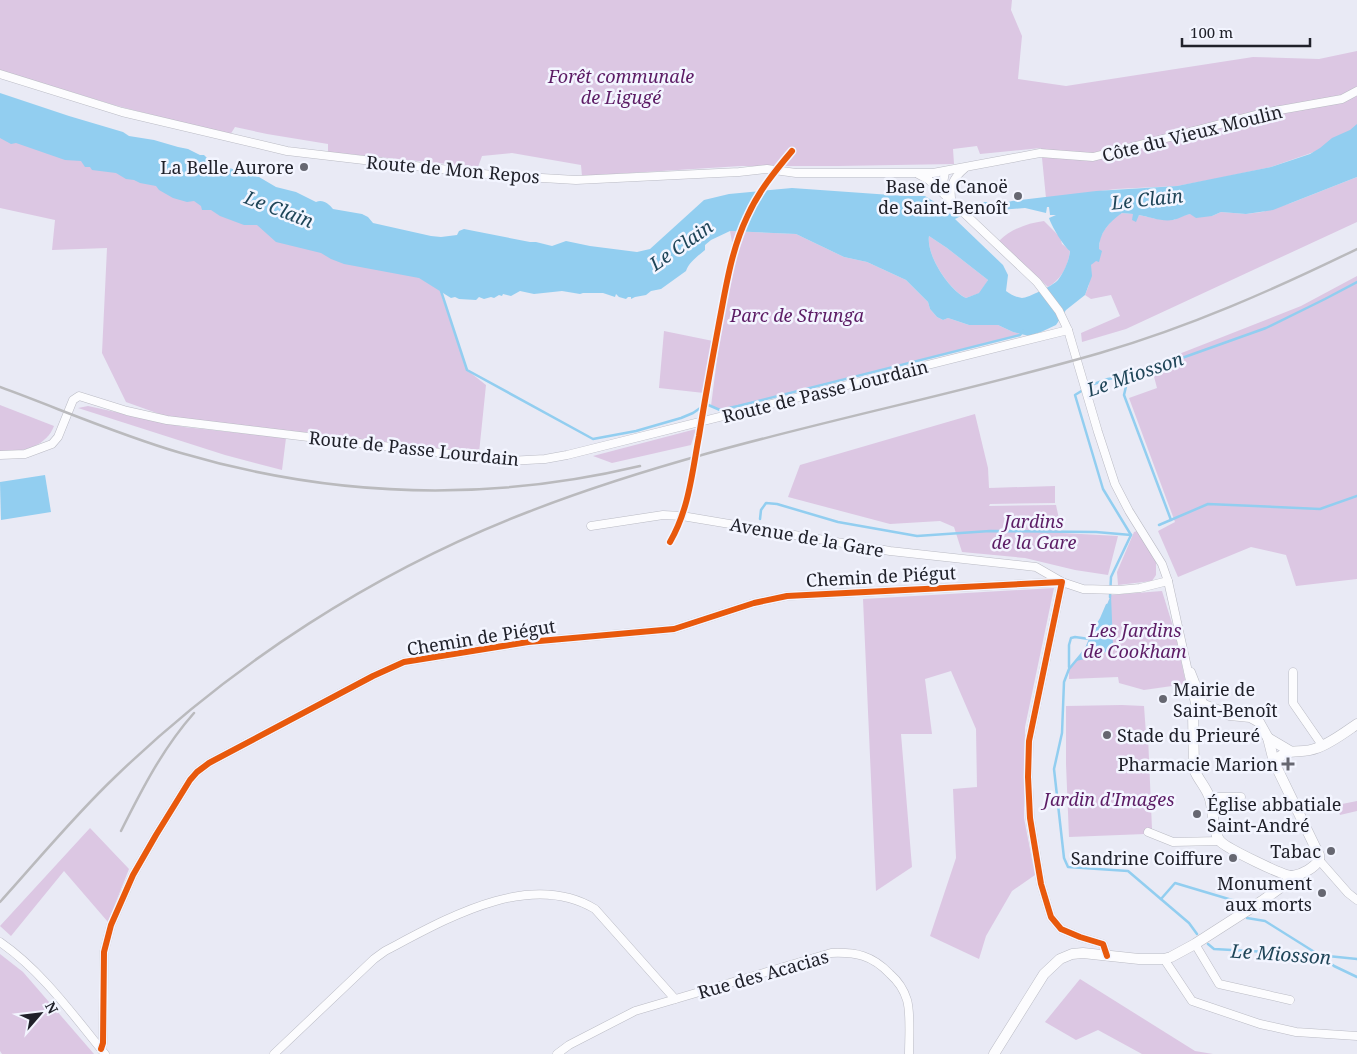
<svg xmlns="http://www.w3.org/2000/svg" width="1357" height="1054" viewBox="0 0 1357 1054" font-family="'Noto Serif',serif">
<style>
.green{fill:#dcc7e3}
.water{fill:#92cef0;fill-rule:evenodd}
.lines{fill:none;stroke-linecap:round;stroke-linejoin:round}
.stream{stroke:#92cef0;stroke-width:2.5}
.minor-casing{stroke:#babbc4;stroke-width:9}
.tertiary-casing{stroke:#babbc4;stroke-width:11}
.minor{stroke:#fcfcfe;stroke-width:8}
.tertiary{stroke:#fcfcfe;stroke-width:10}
.rail{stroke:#bababd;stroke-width:2.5}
.cycleway-casing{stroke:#f3f5ff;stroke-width:9}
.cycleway{stroke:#e8590c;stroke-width:6}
.poi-dot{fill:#666771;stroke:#f3f5ff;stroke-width:2}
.labels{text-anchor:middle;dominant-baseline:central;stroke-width:5;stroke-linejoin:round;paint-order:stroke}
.park-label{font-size:18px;font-style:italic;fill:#5c1c65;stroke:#f3f5ff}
.street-label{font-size:18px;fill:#20212a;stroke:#f3f5ff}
.poi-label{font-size:18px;fill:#20212a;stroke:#f3f5ff;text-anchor:end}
.water-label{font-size:19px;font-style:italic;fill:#1f4558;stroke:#f3f5ff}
</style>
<rect width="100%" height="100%" fill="#e9eaf5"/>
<g class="green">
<path d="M0,0h1012l-1,10 11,26 -4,43 48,7 187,-29 66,2 38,-8v86l-86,30 -56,12 -38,7 -61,3 -70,9 -5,-50 -61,6 -3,-8 -24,3 1,15 -116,2h-97l-159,10 -1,-11 -69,-12 -30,3 -4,11 -150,-15v-8l-61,-10 -32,-7 -5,8 -116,-30 -114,-35z"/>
<path d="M0,127l431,138 36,105 19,15 -7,68 -314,-37 -39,-14 -24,-49 5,-105 -55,2 3,-30 -55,-12z"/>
<path d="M1357,177v45l-231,107 -44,13 -1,-9 39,-17 -9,-21 -20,4 -6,-4 4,-10 2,-20 8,-16 1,-11 5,-9 9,-11 8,-5 11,1v2l4,2 2,-3 18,4 17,1 7,-4 9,-2 22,2 9,-4 25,2 16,-2 29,-9z"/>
<path d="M1044,221l16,16 2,7 8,6c-1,15 -9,30 -22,37l-49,-46c12,-12 29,-18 45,-20z"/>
<path d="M730,231l66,3 48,23 23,5 39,18 22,22 2,7 7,8 6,3 5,-2 21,7h29l15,7 9,2 -302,76 -9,-4 21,-164z"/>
<path d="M929,236l18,12 41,32 -8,13 -14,5c-17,-8 -40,-43 -37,-62z"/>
<path d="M1357,276v303l-61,7 -10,-31 -35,-8 -73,30 -20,-46 17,-9 -46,-124 28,-10 -6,-23 150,-59z"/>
<path d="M664,331l49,10 -9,52 -45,-5z"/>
<path d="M0,405l54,21c-8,21 -33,27 -54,25z"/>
<path d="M88,406l96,21 102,11 -4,32 -57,-15 -147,-47z"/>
<path d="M975,414l13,54 1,20 66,-2v17l-65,1 -1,2 67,-1 6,28 56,3 -10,39 -33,-5 -50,-12 -63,-6 -8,-25 -14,-6 -50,3 -102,-27 12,-32z"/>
<path d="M696,429l-5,16 -79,18 -19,-7z"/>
<path d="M1137,531l19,31v13l-4,6 -34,4 -1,-13 17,-40z"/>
<path d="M1054,588l-29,139 -1,91 11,57 -23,16 -26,45 -7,23 -49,-23 26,-78 -3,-69 24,-2 -1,-58 -25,-58 -26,8 7,55h-31l11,133 -36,24 -13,-292z"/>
<path d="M1162,591l13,42 11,51 -42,6 -25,-7 -1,-6 -49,2v-10l14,-16 6,-14 12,-20 10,-24z"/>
<path d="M1122,705l22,1 2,28h2v2l4,93 -7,5 -76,3 -3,-73v-58z"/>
<path d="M1357,801v10l-17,4 -3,-10z"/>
<path d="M90,828l39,41 -21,53 -44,-51 -53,65 -11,-10z"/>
<path d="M0,954l23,18 71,82h-92l-2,-3z"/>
<path d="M1080,979l115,72 18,3h-71l-44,-24 -22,10 -31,-18z"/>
</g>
<g class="water">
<path d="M0,93l69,23 54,16 6,4 25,4 24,7 10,2 12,6h4l4,4c5,1 7,2 12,5 9,5 19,5 27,13l3,-3 9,3 17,10 20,5 20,10c7,-3 13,2 17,7l29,5 6,3 5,6 58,13 10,1 16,-2 2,-4 5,-2 66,13h6l16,4 14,-5 24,5 47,6 13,-3 54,-49 25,-6 63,-6 113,8h20l16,10 9,8 13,-6 3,-5 12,-1 1,2 1,-2h16l7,3h2l-1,-2 8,-2 84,-10 81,-5 94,-19 39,-13 10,-6 12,-10 18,-8 7,-6v53l-84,33 -27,4 -25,-2 -9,4 -16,2 -6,-4c-6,1 -11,5 -17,6 -11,2 -23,-3 -34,-5l-3,7 -4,-2 1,-6 -11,-1c-13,9 -23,20 -23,36l3,2 -3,11 -3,-1 -5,4 1,11 -7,19 -19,15 -10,15 -15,7 -12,4 -16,-4 -15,-7h-29l-21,-7 -5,2 -6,-3 -7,-8 -2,-7 -22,-22 -39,-18 -23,-5 -48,-23 -66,-3 -19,9 -6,5v5c-7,6 -16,12 -19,21l-25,18 -10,2 -5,4 -11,2 -4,2v-2h-3l-2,2 -7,-2 -3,-3 -1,3 -12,-4h-20l-3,1 -18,-3 -28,3 -14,-3 -9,5 -8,-2 -1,2 -3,-1 -5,3 -3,-1 -7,2 -5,-2 -3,3 -17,-1 -4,-2 -4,1 -32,-20 -75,-14 -13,-5 -10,-6 -45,-11 -19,-17h-13l-24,-9 -9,-6h-9l-1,-4 -7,-5 -7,1 -14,-4 -14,-8 -3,-4 -16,-3 -6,-3 -8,-1 -10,-6 -24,-3 -2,-3h-5l-4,-6 -16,-1 -49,-17 -5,1 -11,-6zM1047,207h2l1,8h6l-7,3c2,7 15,29 21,33 -1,10 -6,21 -12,29 -4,5 -30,18 -36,18 -7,-1 -12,-4 -16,-7l2,-16 -5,-10 -48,-46 14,-7 2,2 13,-2 2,-3 1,2 38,-3 21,5zM929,236l18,12 41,32 -9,13 -13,5c-17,-8 -40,-43 -37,-62z"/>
<path d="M45,475l6,37 -50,8 -1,-38z"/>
<path d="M1111,595l2,51c-9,10 -25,12 -37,15l7,-8 6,-14 12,-20z"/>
</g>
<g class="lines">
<g class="stream">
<path d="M441,291l26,79 126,69 43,-8 45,-13 12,-5 13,-9 14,6 18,-4 282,-71 3,-4"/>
<path d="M1135,375l-8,7 -3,13 47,125"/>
<path d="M760,519l1,-9 5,-7 11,1 61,18 79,14 73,-5 106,1 35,3"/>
<path d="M1159,525l49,-21 112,5 37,-13"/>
<path d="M1131,535l-28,-46 -28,-94 16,-10 17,-6 29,-5 129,-46 59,-29 32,-17"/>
<path d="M1110,597l1,-20 20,-42"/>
<path d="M1091,635l10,-16 6,-14"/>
<path d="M1084,651l-15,18 -5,13 -2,51 -8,36 10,89 4,9 60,4 61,52 8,11"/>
<path d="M1069,667v-22l2,-7 4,-1 14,2"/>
<path d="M1161,899l14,-16 57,17 5,7"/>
<path d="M1247,918l18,3 59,37 10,8 23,11"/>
<path d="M1208,944l6,5 104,6 39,4"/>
</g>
<g class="minor-casing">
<g id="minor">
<path d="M0,74l122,38 165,39 205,24 84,5 163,-8 28,-3 29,4h137l107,-20 53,4 170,-44 79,-14 15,-8"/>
<path d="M945,172l-2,11 4,12"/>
<path d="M918,174l11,6 108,102 22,29 9,19 30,102 17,52 14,27 33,53 6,17 28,127"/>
<path d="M952,203c-4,-15 1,-25 13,-35"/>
<path d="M0,455l25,-1 27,-10 6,-7 15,-37 6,-4 48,15 40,9 341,41 37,-2 22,-4 501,-125"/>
<path d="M591,526l72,-11 19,1 208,35 146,16 26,15 21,7 36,1 21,-2 28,-7"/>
<path d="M1191,672l13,33"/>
<path d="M1293,672v31l29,42"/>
<path d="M1210,797h31"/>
<path d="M1148,832l25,10 47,-1"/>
<path d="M1319,860l29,33 9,7"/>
<path d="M0,942c42,29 73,73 105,112"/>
<path d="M1195,944l24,40 71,16"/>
<path d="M1164,959l28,42 68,23 36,8 61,4"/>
<path d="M101,1049l2,-6 1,-91 7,-27 22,-50 23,-40 34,-55 7,-8 12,-9 164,-87 31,-14 124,-20 146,-13 80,-26 33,-7 275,-14 -33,159 -1,36 2,41 11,66 10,33 10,12 19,8 23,7 4,12"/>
<path d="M274,1054l100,-95 11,-8c59,-31 144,-82 210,-42l80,90"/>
<path d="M557,1054l12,-9 66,-34 196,-58c25,-1 41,2 59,21 8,7 14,16 17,26 4,13 2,39 2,54"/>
</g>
</g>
<g class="tertiary-casing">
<g id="tertiary">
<path d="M1204,705l26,10 20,2 9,5 9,16 6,24 45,93v5c-5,8 -16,14 -26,16 -8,1 -67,-28 -73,-35 -7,-8 -7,-32 -10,-42 -3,-11 -12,-19 -16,-30l-1,-56 3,-5z"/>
<path d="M1268,738l22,13"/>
<path d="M1274,762c13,-16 26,-7 43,-14 14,-5 27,-15 40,-24"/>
<path d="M994,1054l50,-80 16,-15 12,-5 11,-1 56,6h25l7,-2 24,-13 67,-43 22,-16 7,-9"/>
</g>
</g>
<use href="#minor" class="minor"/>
<use href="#tertiary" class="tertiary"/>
<g class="rail">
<path d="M0,387c60,22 119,48 181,66 153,45 304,50 459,13"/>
<path d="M121,831c21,-42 42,-83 73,-118"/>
<path d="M0,902c38,-42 74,-86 115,-125 118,-114 260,-206 413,-265 185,-72 382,-104 572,-159 89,-26 173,-63 257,-104"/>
</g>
<g class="cycleway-casing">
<g id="cycleway">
<path d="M670,542c19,-33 22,-69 29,-106 6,-38 13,-75 20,-113 7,-36 12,-72 28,-106 11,-25 28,-46 45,-66"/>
<path d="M101,1049l2,-6 1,-91 7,-27 22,-50 23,-40 34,-55 7,-8 12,-9 164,-87 31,-14 124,-20 146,-13 80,-26 33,-7 275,-14 -33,159 -1,36 2,41 11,66 10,33 10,12 19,8 23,7 4,12"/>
</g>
</g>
<use href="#cycleway" class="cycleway"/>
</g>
<g class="poi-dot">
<circle cx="304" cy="167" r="5"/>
<circle cx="1018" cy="196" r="5"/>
<circle cx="1163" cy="699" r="5"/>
<circle cx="1107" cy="735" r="5"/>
<path d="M1285.5 756.5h5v5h5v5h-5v5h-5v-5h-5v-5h5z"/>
<circle cx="1197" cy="814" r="5"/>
<circle cx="1331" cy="851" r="5"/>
<circle cx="1233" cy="858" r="5"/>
<circle cx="1322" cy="893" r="5"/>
</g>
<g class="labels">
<g class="park-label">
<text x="621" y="76">Forêt communale<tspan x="621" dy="21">de Ligugé</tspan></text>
<text x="797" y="315">Parc de Strunga</text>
<text x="1034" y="521">Jardins<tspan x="1034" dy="21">de la Gare</tspan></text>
<text x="1135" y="630">Les Jardins<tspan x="1135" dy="21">de Cookham</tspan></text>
<text x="1109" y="799">Jardin d'Images</text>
</g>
<g class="street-label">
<text transform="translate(1192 133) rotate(-14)">Côte du Vieux Moulin</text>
<text transform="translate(453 169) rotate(5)">Route de Mon Repos</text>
<text transform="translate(825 391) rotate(-14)">Route de Passe Lourdain</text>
<text transform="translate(414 448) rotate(6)">Route de Passe Lourdain</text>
<text transform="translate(807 537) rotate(10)">Avenue de la Gare</text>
<text transform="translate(881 576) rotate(-3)">Chemin de Piégut</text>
<text transform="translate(481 637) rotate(-9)">Chemin de Piégut</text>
<text transform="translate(763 974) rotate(-16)">Rue des Acacias</text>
</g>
<g class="poi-label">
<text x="294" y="167">La Belle Aurore</text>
<text x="1008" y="186">Base de Canoë<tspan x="1008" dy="21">de Saint-Benoît</tspan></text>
<text x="1173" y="689" text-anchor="start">Mairie de<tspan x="1173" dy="21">Saint-Benoît</tspan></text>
<text x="1117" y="735" text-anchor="start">Stade du Prieuré</text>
<text x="1278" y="764">Pharmacie Marion</text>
<text x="1207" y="804" text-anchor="start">Église abbatiale<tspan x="1207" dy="21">Saint-André</tspan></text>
<text x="1321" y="851">Tabac</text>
<text x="1223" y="858">Sandrine Coiffure</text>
<text x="1312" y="883">Monument<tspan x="1312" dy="21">aux morts</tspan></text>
</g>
<g class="water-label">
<text transform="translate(1147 199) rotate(-6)">Le Clain</text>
<text transform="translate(279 209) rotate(21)">Le Clain</text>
<text transform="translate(681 245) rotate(-35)">Le Clain</text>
<text transform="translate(1135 374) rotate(-19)">Le Miosson</text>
<text transform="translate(1281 954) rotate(4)">Le Miosson</text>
</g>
</g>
<g transform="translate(40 1014) rotate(62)" stroke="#f3f5ff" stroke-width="4" paint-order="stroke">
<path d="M0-4L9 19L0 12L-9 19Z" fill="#20212a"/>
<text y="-8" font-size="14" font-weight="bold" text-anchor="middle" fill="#20212a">N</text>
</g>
<path d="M1182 38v8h128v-8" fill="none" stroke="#20212a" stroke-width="2.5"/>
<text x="1190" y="38" font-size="15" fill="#20212a" stroke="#f3f5ff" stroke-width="4" paint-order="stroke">100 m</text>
</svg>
